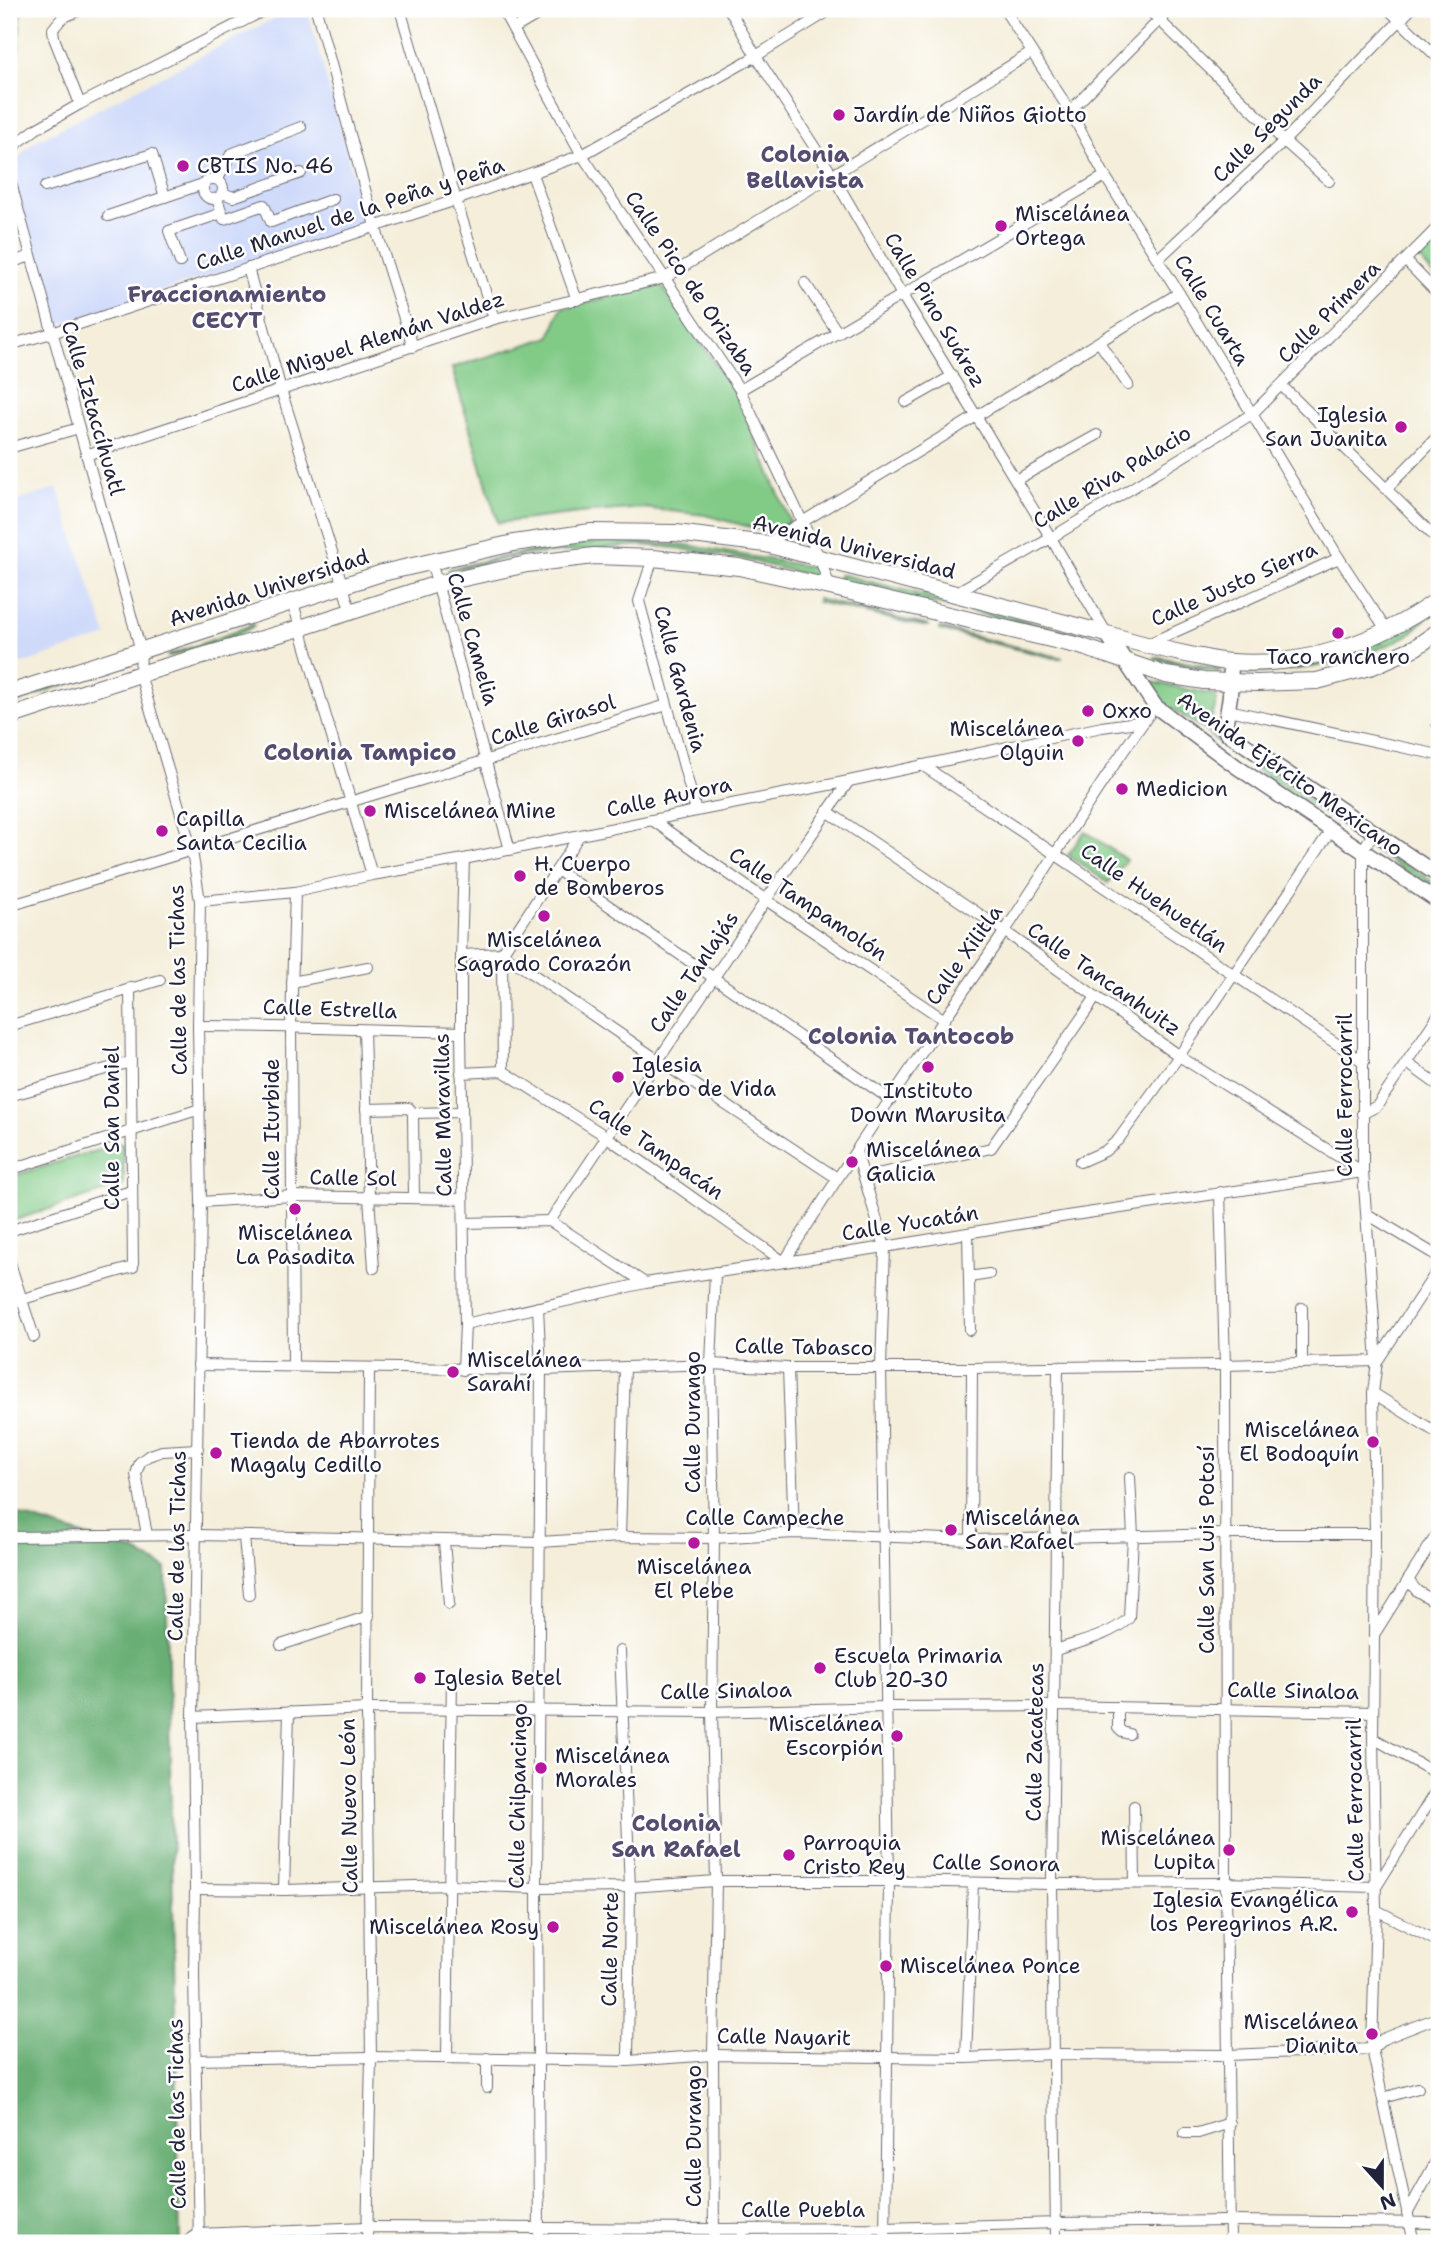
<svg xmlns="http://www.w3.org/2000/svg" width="1448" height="2252" viewBox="0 0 1448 2252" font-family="'Shantell Sans',sans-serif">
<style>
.built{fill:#cfdafa}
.green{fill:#82cb87;stroke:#527661;stroke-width:2}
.forest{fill:#69af74;stroke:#466858;stroke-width:2}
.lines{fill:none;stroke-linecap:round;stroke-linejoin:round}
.stream{stroke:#49b1c8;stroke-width:3.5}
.street-casing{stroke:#6c6973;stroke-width:12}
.secondary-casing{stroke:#6c6973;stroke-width:17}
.primary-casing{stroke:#6c6973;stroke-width:18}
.street{stroke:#fff;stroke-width:10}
.secondary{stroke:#fff;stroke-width:14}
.primary{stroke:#fff;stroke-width:16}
.poi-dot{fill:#b5179e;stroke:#fff;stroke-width:2.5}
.labels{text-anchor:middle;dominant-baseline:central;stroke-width:5;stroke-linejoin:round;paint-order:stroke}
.poi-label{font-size:21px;fill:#22223b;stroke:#fff;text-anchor:start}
.street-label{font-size:21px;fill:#22223b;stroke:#fff}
.neighbourhood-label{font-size:23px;font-weight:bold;fill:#554c70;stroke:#fff}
</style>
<rect width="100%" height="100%" fill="#fff"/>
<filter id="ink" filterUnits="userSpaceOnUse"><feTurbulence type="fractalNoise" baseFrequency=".0143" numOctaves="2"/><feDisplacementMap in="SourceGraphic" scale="14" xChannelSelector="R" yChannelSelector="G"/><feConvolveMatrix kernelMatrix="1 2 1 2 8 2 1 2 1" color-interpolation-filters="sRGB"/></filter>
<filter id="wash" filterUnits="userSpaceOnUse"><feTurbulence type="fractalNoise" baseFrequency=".00686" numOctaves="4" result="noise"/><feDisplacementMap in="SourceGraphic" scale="28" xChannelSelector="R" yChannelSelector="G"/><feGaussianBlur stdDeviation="1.57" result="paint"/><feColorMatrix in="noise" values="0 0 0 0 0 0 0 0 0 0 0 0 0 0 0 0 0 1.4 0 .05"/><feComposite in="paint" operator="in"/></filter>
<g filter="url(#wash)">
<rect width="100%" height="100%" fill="#f4eeda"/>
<g class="built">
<path d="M292,9h15l60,215 -312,102 -38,-135 -3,-19 2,-12 18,-18z"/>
<path d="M57,488l50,148 -98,32v-164z"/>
</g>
<g class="green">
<path d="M9,9h12l-4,55 -8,-2z"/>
<path d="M1439,236v46l-21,-25z"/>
<path d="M661,285l78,113 51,124 -22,10 -63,-17 -62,-7 -64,5 -81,10 -46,-155 98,-31 11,-29z"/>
<path d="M606,541l80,4 130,23 2,6 -5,2 -71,-17 -66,-11 -36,-3 -117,10 -75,16 1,-2c52,-13 104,-23 157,-28z"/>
<path d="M839,575h4l237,59 -1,2 -222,-50 -17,-4 -2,-3z"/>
<path d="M817,599l113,27h-8l-105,-24z"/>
<path d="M1439,605v3c-13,8 -22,21 -33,28 -48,27 -103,35 -157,37l-6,-2c18,-1 36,0 54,-3 48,-9 101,-37 142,-63z"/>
<path d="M253,624l1,2 -27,14 -59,17 1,-2 52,-18z"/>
<path d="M939,628l124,30h-9l-115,-28z"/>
<path d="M1155,657h4l61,12 -1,3 -63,-13z"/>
<path d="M118,665l-5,4 -59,19 -45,18v-4l43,-17z"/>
<path d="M1152,682l63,13 2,5 -9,32 -56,-36 -3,-12z"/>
<path d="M1206,733l35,19 111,72 1,5h-5l-111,-72z"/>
<path d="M1085,831l41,29 -18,23 -40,-28z"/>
<path d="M1374,844l65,42v8l-67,-45z"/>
<path d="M121,1143l2,1 1,39 -2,3 -113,36v-45z"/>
</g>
<path class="forest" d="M9,1512l125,39 32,17 14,675h-171z"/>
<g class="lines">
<path class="stream" d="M9,27l4,29 -4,5"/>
</g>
</g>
<g filter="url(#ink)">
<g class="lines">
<g class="street-casing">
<g id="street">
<path d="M316,9l59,217 38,121"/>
<path d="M400,9l56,191 38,119"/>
<path d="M502,9l80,146 158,235 79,167 11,30"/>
<path d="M729,9l27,47 77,120 69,119 149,243 56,96"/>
<path d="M1004,9l66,102 35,65 74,117 160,265 48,73"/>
<path d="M1148,9l136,132 45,40"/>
<path d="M1388,9l51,50"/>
<path d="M513,29l34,-20"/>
<path d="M80,104l-26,-66 -1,-9 9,-11 20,-9"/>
<path d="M1070,111l100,-102"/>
<path d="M9,166l6,-21 21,-16 44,-25 187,-95"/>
<path d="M532,174l45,126"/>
<path d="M9,176l132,475 -1,23 52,177 8,50 -2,125 3,176 -8,515 2,172 -1,87 5,267"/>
<circle cx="213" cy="189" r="10"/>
<path d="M218,179l13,-25 70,-27"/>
<path d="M45,187l107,-33 13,43"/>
<path d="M223,193l10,4 68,-24"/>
<path d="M217,199l7,20 40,-14 7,17 62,-23"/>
<path d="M108,216l95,-32"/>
<path d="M1158,259l126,-118 127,-132"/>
<path d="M1406,261l33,34"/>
<path d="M180,262l-11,-31 53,-18"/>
<path d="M9,263l22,-7"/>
<path d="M248,268l33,122 70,222"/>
<path d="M805,283l33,50"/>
<path d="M1099,342l29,43"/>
<path d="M9,345l43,-12 404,-133 126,-45 174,-99 76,-47"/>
<path d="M1282,386l157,155"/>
<path d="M740,390l365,-214"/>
<path d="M906,402l46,-26"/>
<path d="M9,448l70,-20"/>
<path d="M86,455l408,-136 171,-41 366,-225"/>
<path d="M1016,480l81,-45"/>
<path d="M1387,488l52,-53"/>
<path d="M766,544l413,-251"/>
<path d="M653,558l-14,43 57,210"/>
<path d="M431,561l79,289"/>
<path d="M955,593l96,-55 201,-124 187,-188"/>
<path d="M293,603l79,272"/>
<path d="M1148,644l191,-86"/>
<path d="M1228,710l211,45"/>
<path d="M1437,724h2"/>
<path d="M922,765c148,98 294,199 442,297"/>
<path d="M827,811l177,120 175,125 184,116"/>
<path d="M652,820l114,80 177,119"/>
<path d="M1374,831l-11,19v322l14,189 -4,32 2,141 -2,204 3,172 -4,139 42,194"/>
<path d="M557,870l334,230"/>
<path d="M200,901l95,-9 77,-17 92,-16 232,-48 153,-30 253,-54 42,-6"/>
<path d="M9,906l658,-201"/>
<path d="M461,955l41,-2 156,107 179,118"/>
<path d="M292,982l76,-15"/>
<path d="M9,1026l151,-46"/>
<path d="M198,1026c88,0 175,4 263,6"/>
<path d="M364,1030l5,167 5,71"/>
<path d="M1407,1063l32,23"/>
<path d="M503,1071l104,66 177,125c71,-113 146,-222 221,-331 50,-75 97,-152 150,-225"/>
<path d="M503,1071l-1,-118 77,-117"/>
<path d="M461,1073l42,-2"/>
<path d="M9,1096l122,-34"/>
<path d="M366,1109l43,-1 4,5 49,-1"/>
<path d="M413,1113l1,85"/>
<path d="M1362,1114l15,-8 62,-92"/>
<path d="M856,1151l29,96 -4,120 8,514 -4,362"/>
<path d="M1080,1162l25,-11 13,-11 61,-84 152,-226"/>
<path d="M9,1170l191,-61"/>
<path d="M864,1177l127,-29 105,-151"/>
<path d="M1220,1192l5,173 1,518 4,360"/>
<path d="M201,1202l91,-6 171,3"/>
<path d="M1367,1214l72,43"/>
<path d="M550,1221l216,-321 83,-119"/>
<path d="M464,1223l86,-2 95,62"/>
<path d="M9,1231l122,-40"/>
<path d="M968,1233l2,97"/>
<path d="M9,1260l25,77"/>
<path d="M969,1277l20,-3"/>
<path d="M9,1303l124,-36 -3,-279"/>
<path d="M538,1307l3,63 -4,518 2,355"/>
<path d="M1302,1308v55"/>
<path d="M465,1324l180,-41 240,-36 182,-31 296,-44"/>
<path d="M1378,1360l61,-92"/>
<path d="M198,1365l343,5 170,-6 77,4h184l253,-3 152,-4"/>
<path d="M293,1367l-2,-341 4,-134"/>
<path d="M788,1368l6,165"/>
<path d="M463,1370l2,-46 -4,-292v-77l3,-96"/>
<path d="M1373,1393l66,41"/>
<path d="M147,1535l-11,-61 4,-12 8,-6 14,-5 36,-2"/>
<path d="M9,1537l188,-2 343,7 80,-5 94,1 80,-5 177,7 255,-6h149"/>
<path d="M244,1537l5,58"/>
<path d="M620,1537l5,-170"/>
<path d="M971,1540l1,-172"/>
<path d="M444,1541l5,63"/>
<path d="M1408,1580l9,11 22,13"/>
<path d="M1375,1633l64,-102"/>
<path d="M281,1645l88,-29"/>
<path d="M1056,1650c23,-8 54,-14 73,-32l4,-82 -3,-59"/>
<path d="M620,1651l10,236 -2,174"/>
<path d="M1118,1707v21l4,4 7,2"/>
<path d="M193,1717l174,-8 345,3 173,-5 170,-1 318,6"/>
<path d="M1373,1738l66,37"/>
<path d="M1134,1806l1,77"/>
<path d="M195,1889l89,1 164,-5 89,3 93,-1 86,-6h173l163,3 174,-1 150,4 63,-101"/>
<path d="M284,1890l5,-178"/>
<path d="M1376,1910l63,32"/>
<path d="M447,2058l5,-383"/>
<path d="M487,2058v30"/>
<path d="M966,2058l7,-175"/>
<path d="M195,2060l176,-3 257,4 85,-6 253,3 89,-4 174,1 143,-6 11,-10 56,-22"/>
<path d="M1383,2098l35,-10"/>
<path d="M1184,2133h14l32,-10"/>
<path d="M1407,2214l32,-58"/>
<path d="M185,2243l13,-9 169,-7 347,2 171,-1 172,-5 174,-2 208,2"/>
<path d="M367,2243l4,-186 -4,-348 2,-341"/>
<path d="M714,2243l-1,-188 3,-174 -4,-169 2,-174 -3,-174 4,-92"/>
<path d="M742,2243l1,-14"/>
<path d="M1056,2243l-4,-359 6,-518"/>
</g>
</g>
<g class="secondary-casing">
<g id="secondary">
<path d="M1107,634l48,72 82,61 202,135"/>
<path d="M1231,662l-1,34 -5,32 1,4 213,144"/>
</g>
</g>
<g class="primary-casing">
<g id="primary">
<path d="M9,693l373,-120 132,-30 77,-11 85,1 90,11 341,90c29,9 58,16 88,22 12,2 25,6 37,6 75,5 146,-20 207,-63"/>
<path d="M9,717l131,-43 160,-46 137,-44 90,-20 67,-8 59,2 86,9 91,20 250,59 86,29 38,6 53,2 60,-2 56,-15 43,-19 23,-16"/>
</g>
</g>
<use href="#street" class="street"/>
<use href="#secondary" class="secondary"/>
<use href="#primary" class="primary"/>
</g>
</g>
<g class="poi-dot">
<circle cx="839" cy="115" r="7"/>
<circle cx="183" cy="166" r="7"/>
<circle cx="1001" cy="226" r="7"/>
<circle cx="1401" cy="427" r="7"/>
<circle cx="1338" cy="633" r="7"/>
<circle cx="1088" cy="711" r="7"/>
<circle cx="1078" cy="741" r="7"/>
<circle cx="1122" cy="789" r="7"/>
<circle cx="370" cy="811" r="7"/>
<circle cx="162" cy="831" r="7"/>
<circle cx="520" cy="876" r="7"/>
<circle cx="544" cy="916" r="7"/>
<circle cx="928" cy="1067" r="7"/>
<circle cx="618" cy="1077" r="7"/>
<circle cx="852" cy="1162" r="7"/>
<circle cx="295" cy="1209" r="7"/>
<circle cx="453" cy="1372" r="7"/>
<circle cx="1373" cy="1442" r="7"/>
<circle cx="216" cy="1453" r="7"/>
<circle cx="951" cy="1530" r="7"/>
<circle cx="694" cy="1543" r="7"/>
<circle cx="820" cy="1668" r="7"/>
<circle cx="420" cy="1678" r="7"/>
<circle cx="897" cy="1736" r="7"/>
<circle cx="541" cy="1768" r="7"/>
<circle cx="1229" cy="1850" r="7"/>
<circle cx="789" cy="1855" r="7"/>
<circle cx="1352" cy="1912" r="7"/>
<circle cx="553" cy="1927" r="7"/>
<circle cx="886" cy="1966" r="7"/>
<circle cx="1372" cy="2034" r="7"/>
</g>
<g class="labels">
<g class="poi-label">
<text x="853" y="115">Jardín de Niños Giotto</text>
<text x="197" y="166">CBTIS No. 46</text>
<text x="1015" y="214">Miscelánea<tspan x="1015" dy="24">Ortega</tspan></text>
<text x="1387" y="415" text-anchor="end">Iglesia<tspan x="1387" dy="24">San Juanita</tspan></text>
<text x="1338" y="657" text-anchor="middle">Taco ranchero</text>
<text x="1102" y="711">Oxxo</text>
<text x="1064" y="729" text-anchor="end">Miscelánea<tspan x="1064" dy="24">Olguin</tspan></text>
<text x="1136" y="789">Medicion</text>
<text x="384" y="811">Miscelánea Mine</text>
<text x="176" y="819">Capilla<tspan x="176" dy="24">Santa Cecilia</tspan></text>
<text x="534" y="864">H. Cuerpo<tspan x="534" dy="24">de Bomberos</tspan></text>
<text x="544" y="940" text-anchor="middle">Miscelánea<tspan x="544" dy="24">Sagrado Corazón</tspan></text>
<text x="632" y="1065">Iglesia<tspan x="632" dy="24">Verbo de Vida</tspan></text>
<text x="928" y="1091" text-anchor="middle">Instituto<tspan x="928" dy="24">Down Marusita</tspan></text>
<text x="866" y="1150">Miscelánea<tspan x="866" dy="24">Galicia</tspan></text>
<text x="295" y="1233" text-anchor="middle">Miscelánea<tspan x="295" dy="24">La Pasadita</tspan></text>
<text x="467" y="1360">Miscelánea<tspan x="467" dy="24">Sarahí</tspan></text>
<text x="1359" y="1430" text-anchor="end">Miscelánea<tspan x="1359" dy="24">El Bodoquín</tspan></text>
<text x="230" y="1441">Tienda de Abarrotes<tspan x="230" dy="24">Magaly Cedillo</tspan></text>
<text x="965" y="1518">Miscelánea<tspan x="965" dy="24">San Rafael</tspan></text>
<text x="694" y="1567" text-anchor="middle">Miscelánea<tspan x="694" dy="24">El Plebe</tspan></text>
<text x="834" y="1656">Escuela Primaria<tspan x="834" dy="24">Club 20-30</tspan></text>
<text x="434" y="1678">Iglesia Betel</text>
<text x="883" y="1724" text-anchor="end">Miscelánea<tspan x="883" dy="24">Escorpión</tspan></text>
<text x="555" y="1756">Miscelánea<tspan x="555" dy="24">Morales</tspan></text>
<text x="1215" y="1838" text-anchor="end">Miscelánea<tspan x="1215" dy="24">Lupita</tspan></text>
<text x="803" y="1843">Parroquia<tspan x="803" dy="24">Cristo Rey</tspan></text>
<text x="1338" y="1900" text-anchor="end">Iglesia Evangélica<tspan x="1338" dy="24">los Peregrinos A.R.</tspan></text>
<text x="539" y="1927" text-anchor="end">Miscelánea Rosy</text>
<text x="900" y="1966">Miscelánea Ponce</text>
<text x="1358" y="2022" text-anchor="end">Miscelánea<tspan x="1358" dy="24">Dianita</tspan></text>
</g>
<g class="street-label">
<text transform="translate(1267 128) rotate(-45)">Calle Segunda</text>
<text transform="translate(350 214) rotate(-18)">Calle Manuel de la Peña y Peña</text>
<text transform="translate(691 283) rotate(56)">Calle Pico de Orizaba</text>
<text transform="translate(935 310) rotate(59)">Calle Pino Suárez</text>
<text transform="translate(1212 310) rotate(59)">Calle Cuarta</text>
<text transform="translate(1329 312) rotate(-45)">Calle Primera</text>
<text transform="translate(368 342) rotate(-18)">Calle Miguel Alemán Valdez</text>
<text transform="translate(93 408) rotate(74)">Calle Iztaccíhuatl</text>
<text transform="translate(1112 477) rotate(-31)">Calle Riva Palacio</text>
<text transform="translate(854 547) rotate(14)">Avenida Universidad</text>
<text transform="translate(1234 584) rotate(-24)">Calle Justo Sierra</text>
<text transform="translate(269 588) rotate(-18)">Avenida Universidad</text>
<text transform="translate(473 639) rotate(74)">Calle Camelia</text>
<text transform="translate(680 679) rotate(75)">Calle Gardenia</text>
<text transform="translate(553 720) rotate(-17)">Calle Girasol</text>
<text transform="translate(1290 774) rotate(35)">Avenida Ejército Mexicano</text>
<text transform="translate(669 797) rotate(-12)">Calle Aurora</text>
<text transform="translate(1154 898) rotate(35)">Calle Huehuetlán</text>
<text transform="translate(808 904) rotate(34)">Calle Tampamolón</text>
<text transform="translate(964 955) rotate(-55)">Calle Xilitla</text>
<text transform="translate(694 972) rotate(-56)">Calle Tanlajás</text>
<text transform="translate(1104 979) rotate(35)">Calle Tancanhuitz</text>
<text transform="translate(178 980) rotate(-91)">Calle de las Tichas</text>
<text transform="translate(330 1009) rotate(2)">Calle Estrella</text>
<text transform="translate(1345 1095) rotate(-90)">Calle Ferrocarril</text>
<text transform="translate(443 1115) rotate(-91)">Calle Maravillas</text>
<text transform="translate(112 1128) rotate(-90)">Calle San Daniel</text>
<text transform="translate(272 1129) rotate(-90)">Calle Iturbide</text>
<text transform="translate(656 1149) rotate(35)">Calle Tampacán</text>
<text transform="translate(353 1178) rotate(1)">Calle Sol</text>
<text transform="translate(910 1223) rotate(-9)">Calle Yucatán</text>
<text transform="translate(804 1347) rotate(1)">Calle Tabasco</text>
<text transform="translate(693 1422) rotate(-90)">Calle Durango</text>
<text x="765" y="1518">Calle Campeche</text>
<text transform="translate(177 1546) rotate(-89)">Calle de las Tichas</text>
<text transform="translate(1207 1550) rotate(-90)">Calle San Luis Potosí</text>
<text transform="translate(726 1691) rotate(-1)">Calle Sinaloa</text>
<text transform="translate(1293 1691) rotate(1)">Calle Sinaloa</text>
<text transform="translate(1035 1742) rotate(-89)">Calle Zacatecas</text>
<text transform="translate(518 1796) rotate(-89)">Calle Chilpancingo</text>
<text transform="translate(1355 1800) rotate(-91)">Calle Ferrocarril</text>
<text transform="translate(349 1806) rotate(-91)">Calle Nuevo León</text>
<text transform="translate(996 1863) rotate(1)">Calle Sonora</text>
<text transform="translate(610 1949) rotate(-89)">Calle Norte</text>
<text transform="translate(784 2037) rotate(1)">Calle Nayarit</text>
<text transform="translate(177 2114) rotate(-91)">Calle de las Tichas</text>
<text transform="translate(694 2136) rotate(-90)">Calle Durango</text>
<text x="803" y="2210">Calle Puebla</text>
</g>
<g class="neighbourhood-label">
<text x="805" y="154">Colonia<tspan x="805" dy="26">Bellavista</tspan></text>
<text x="227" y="294">Fraccionamiento<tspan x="227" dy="26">CECYT</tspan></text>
<text x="360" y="752">Colonia Tampico</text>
<text x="911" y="1036">Colonia Tantocob</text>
<text x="676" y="1823">Colonia<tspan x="676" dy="26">San Rafael</tspan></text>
</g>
</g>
<rect width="1448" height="2252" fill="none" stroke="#fff" stroke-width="35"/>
<g transform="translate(1382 2186) rotate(159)" stroke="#ffffff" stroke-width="5" paint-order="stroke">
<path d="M0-5L12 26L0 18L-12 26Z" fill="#22223b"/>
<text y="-10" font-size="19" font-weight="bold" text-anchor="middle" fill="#22223b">N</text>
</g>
</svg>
